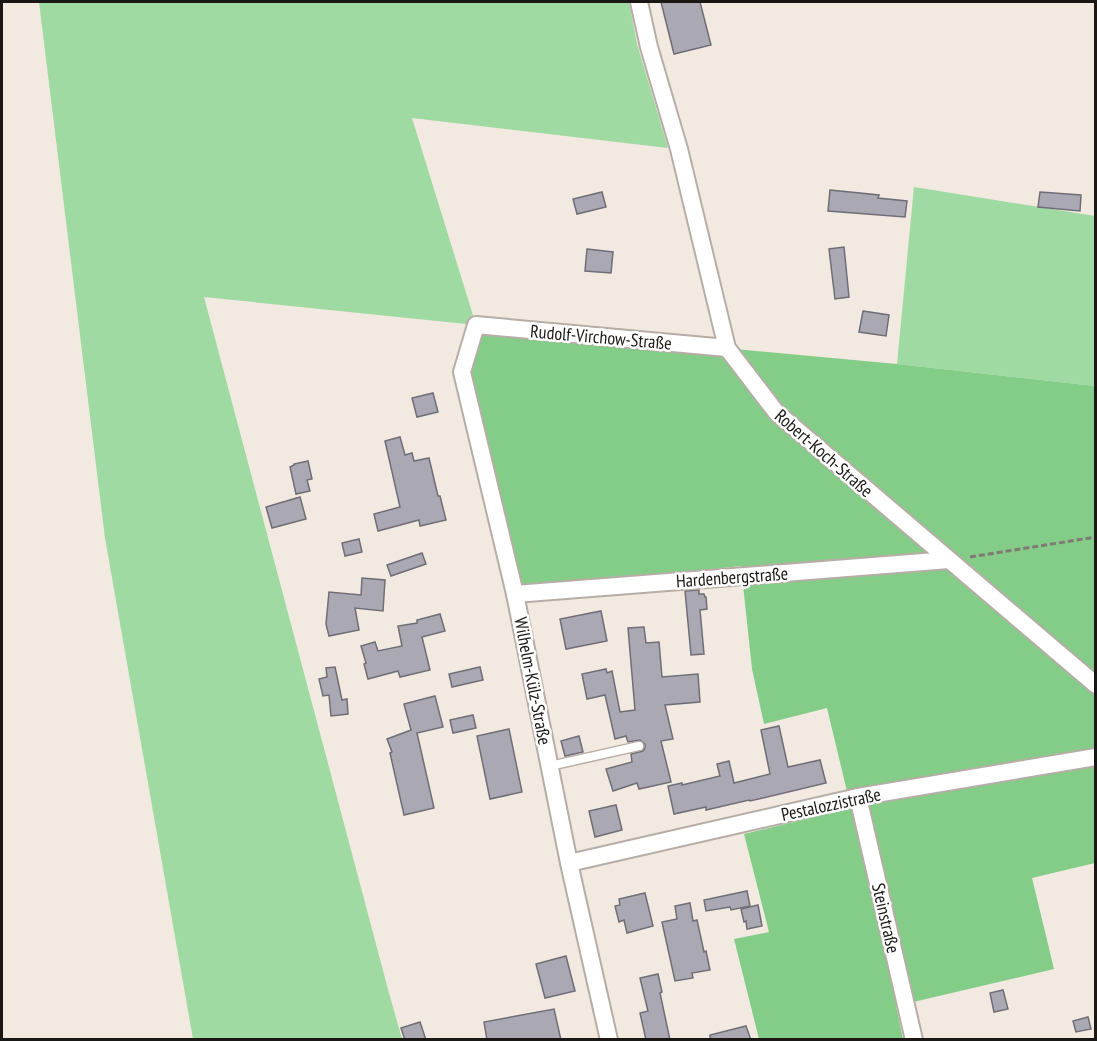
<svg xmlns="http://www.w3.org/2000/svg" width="1097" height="1041" viewBox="0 0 1097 1041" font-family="'PT Sans Narrow',sans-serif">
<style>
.green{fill:#9edaa2}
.forest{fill:#83cd89}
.building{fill:#aaa9b3;stroke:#6f6e77;stroke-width:1.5}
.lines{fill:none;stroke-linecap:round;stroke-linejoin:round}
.lane-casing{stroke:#b6ada5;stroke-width:11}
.street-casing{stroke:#b6ada5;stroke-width:20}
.path{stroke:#7f7a74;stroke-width:3;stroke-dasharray:6 3;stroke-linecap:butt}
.lane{stroke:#fff;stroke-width:8}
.street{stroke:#fff;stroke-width:16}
.labels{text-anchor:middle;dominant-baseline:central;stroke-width:5;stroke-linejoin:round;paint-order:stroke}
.street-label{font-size:18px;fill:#1a1714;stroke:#fff}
</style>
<rect width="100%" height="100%" fill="#f2e9e0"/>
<g class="green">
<path d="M39,2h590l8,42 31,104 -256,-30 64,207 -272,-28 185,696 13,46h-209l-88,-501z"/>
<path d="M914,187l181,29v170l-198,-22z"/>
</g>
<path class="forest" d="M476,325l421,39 198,22v477l-63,15 22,91 -158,37 7,33h-144l-25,-100 35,-7 -25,-98 107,-26 -24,-100 -63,16 -12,-55 -11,-103 -222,24 -50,-218z"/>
<g class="building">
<path d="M661,2h39l11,43 -37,9z"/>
<path d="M830,190l49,5 -1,3 29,3 -2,16 -77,-6z"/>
<path d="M602,192l4,15 -29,7 -4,-15z"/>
<path d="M1040,192l41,3 -1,16 -42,-4z"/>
<path d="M844,247l5,50 -14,2 -6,-50z"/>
<path d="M587,249l26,3 -2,21 -26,-2z"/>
<path d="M863,311l26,4 -3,21 -27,-4z"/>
<path d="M433,393l5,19 -21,5 -5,-19z"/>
<path d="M400,437l5,18 7,-2 2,8 15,-3 9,38h2l6,24 -26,6 -1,-6 -41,11 -4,-17 26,-7 -15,-66z"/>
<path d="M308,461l4,18 -5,1 3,11 -14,3 -6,-27 4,-2v-1z"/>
<path d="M300,497l6,22 -34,9 -6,-21z"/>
<path d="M359,539l3,13 -17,4 -3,-13z"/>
<path d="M422,553l4,11 -35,12 -4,-11z"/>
<path d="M362,578l23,2 -2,31 -28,-3 4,22 -30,6 -3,-12 3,-32 32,3z"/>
<path d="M699,590v4h5l1,3h1l1,12 -7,1 4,44 -13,1 -6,-64z"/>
<path d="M601,611l6,30 -41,8 -6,-30z"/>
<path d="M440,614l5,17 -23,6 8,33 -30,7 -2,-6 -30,8 -4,-15 2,-1 -5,-17 14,-4 3,9 24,-5 -4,-20 19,-3v-3z"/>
<path d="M644,627l2,16 13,-1 3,35 36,-3 2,28 -35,3 8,34 -12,2 10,41 -32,7 -2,-6 -24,8 -7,-22 26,-7 -1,-8 12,-3 2,-3v-4l-5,-4 -12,2 -2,-6 -11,3 -10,-44 -18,4 -5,-25 24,-5 1,4 5,-2 8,41 15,-2 -7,-82z"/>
<path d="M335,667l7,33 5,-1 1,15 -17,2 -2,-21 -6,1 -4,-17 8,-2 -1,-9z"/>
<path d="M480,667l3,13 -31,7 -3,-13z"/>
<path d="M435,696l8,31 -26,6 17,75 -30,7 -14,-62 2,-1 -5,-13 24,-9 -7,-26z"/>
<path d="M473,715l3,13 -23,5 -3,-13z"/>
<path d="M779,726l9,41 32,-7 6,23 -76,18 -1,-1 -43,10v-3l-32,7 -6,-28 14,-3v2l38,-9 -3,-12 12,-3 5,22 36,-9 -9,-44z"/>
<path d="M509,729l13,63 -32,7 -13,-63z"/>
<path d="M579,736l4,16 -18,4 -4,-15z"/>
<path d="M616,805l6,25 -27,7 -6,-26z"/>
<path d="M747,891l3,15 -19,4 -1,-3 -24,4 -2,-11z"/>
<path d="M645,893l8,33 -26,7 -3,-13 -5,2 -4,-16 5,-1 -1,-6z"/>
<path d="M690,903l3,18 4,-1 7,32 2,-1 4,19 -18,3 1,5 -18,3 -13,-59 15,-3 -2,-13z"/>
<path d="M758,905l4,21 -15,3 -1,-8 -2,1 -3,-13z"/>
<path d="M566,956l9,35 -30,7 -9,-34z"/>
<path d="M658,974l4,18 -2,1 10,47h-24l-6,-27 8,-2 -8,-33z"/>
<path d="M1003,990l5,19 -14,3 -4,-19z"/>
<path d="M554,1009l7,31h-74l-3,-18z"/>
<path d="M1088,1017l3,12 -15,3 -3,-11z"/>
<path d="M420,1022l6,18h-21l-4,-12z"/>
<path d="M746,1026l5,14h-41v-5z"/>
</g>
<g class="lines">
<g class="lane-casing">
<path id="lane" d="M550,766l89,-20"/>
</g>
<g class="street-casing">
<g id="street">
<path d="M639,2l10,45 30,102 48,199 49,64 320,273"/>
<path d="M515,594l434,-34"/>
<path d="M858,797l56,243"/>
<path d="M569,863l289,-66 238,-40"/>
<path d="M609,1040l-40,-177 -54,-269 -53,-222 14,-47 251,23"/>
</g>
</g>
<path class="path" d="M970,557l126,-20"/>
<use href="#lane" class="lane"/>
<use href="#street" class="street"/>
</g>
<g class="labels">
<g class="street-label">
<text transform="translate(601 337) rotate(5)">Rudolf-Virchow-Straße</text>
<text transform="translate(824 453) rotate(41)">Robert-Koch-Straße</text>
<text transform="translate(732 577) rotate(-4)">Hardenbergstraße</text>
<text transform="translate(533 681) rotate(79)">Wilhelm-Külz-Straße</text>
<text transform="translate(831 804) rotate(-12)">Pestalozzistraße</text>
<text transform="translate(886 918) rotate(77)">Steinstraße</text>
</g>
</g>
<rect width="1097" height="1041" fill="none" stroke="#1a1714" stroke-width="6"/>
</svg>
